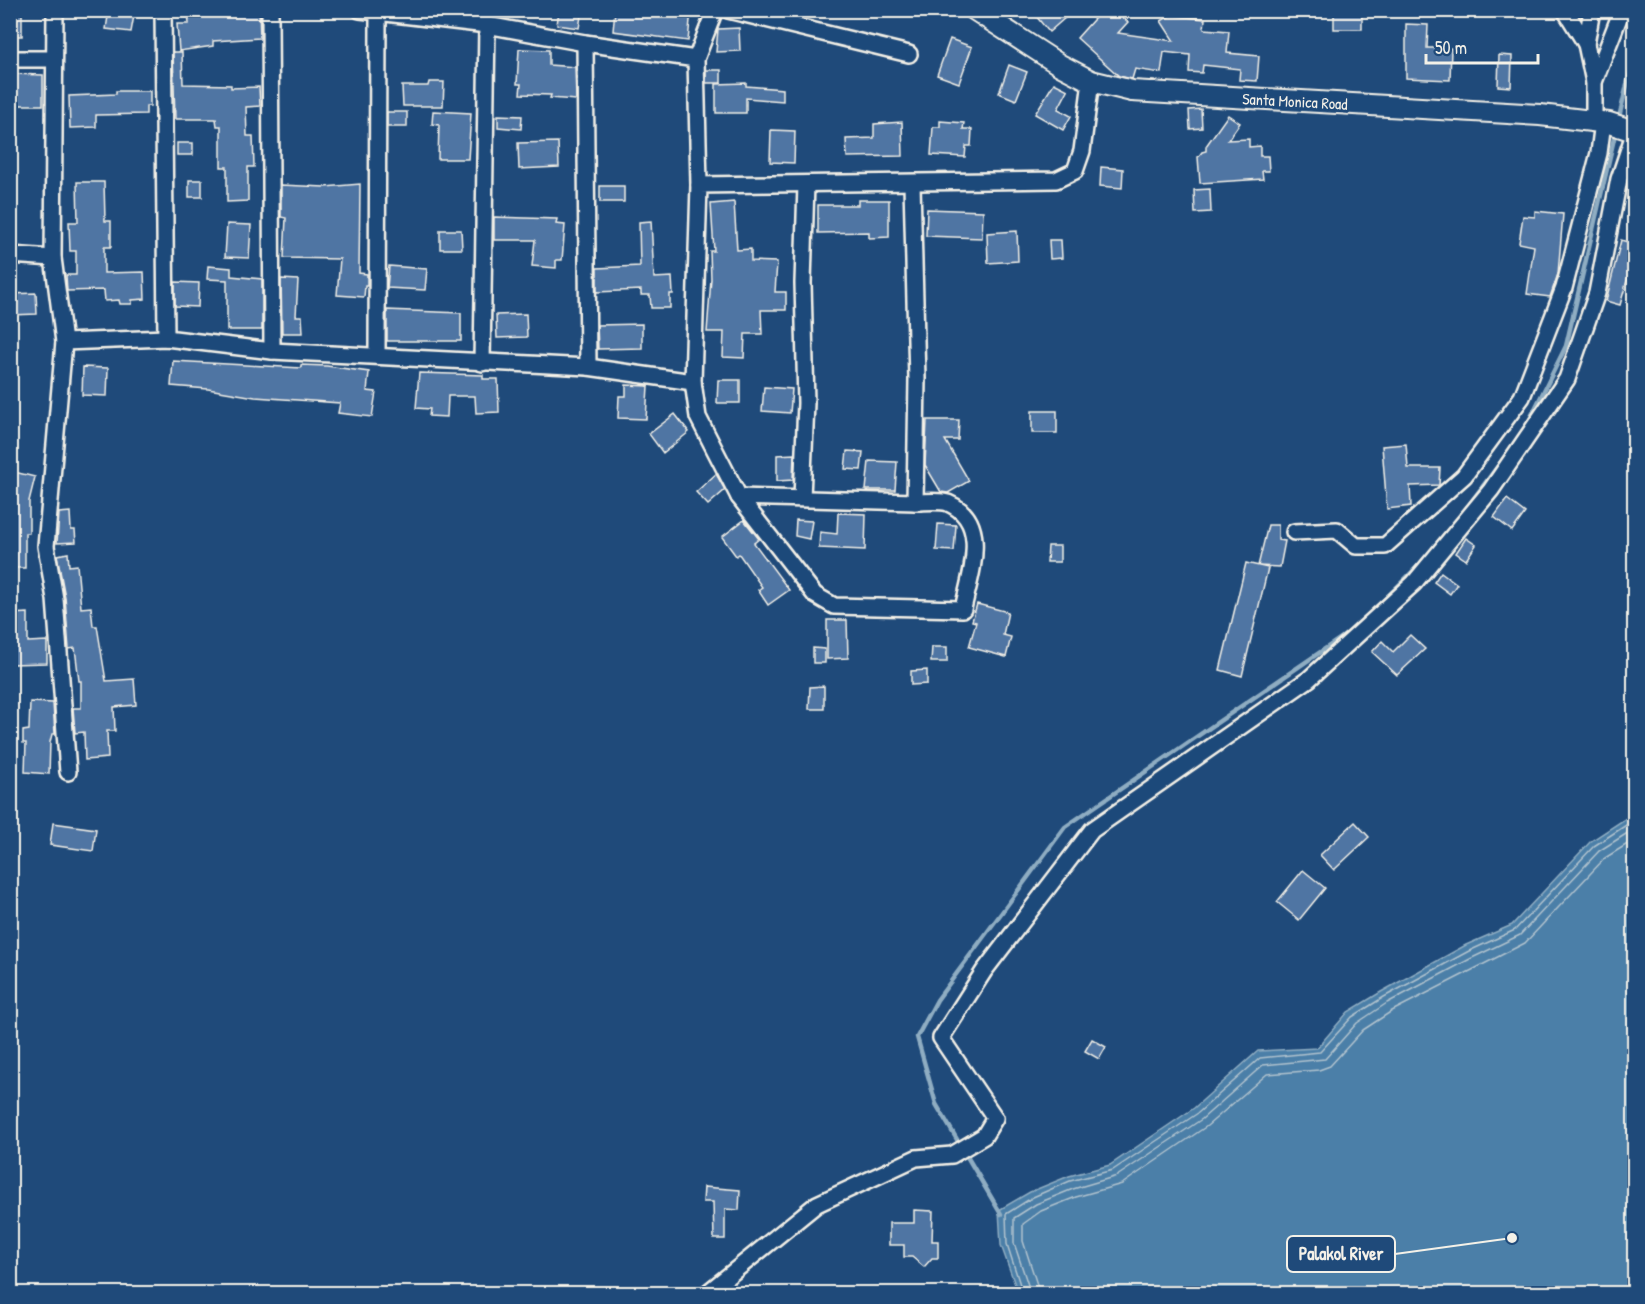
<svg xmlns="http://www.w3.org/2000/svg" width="1645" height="1304" viewBox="0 0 1645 1304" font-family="'Patrick Hand',sans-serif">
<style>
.water{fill:#4c7fa8;stroke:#8fadc2;stroke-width:1.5}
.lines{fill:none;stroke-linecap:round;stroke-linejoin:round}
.shore{stroke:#b1c3ce;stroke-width:1.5}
.stream{stroke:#8fadc2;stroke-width:4.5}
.building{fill:#5074a3;stroke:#f4f1e8;stroke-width:1.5}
.minor-casing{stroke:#f4f1e8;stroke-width:20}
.tertiary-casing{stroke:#f4f1e8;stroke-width:24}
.minor{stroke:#1f4a7a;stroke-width:15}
.tertiary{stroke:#1f4a7a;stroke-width:20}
.labels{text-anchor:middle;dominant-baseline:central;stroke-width:5;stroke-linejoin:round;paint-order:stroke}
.street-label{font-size:16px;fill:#f4f1e8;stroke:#1f4a7a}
.leader{fill:none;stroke:#f4f1e8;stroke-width:2}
.callout-dot{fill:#f4f1e8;stroke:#1f4a7a;stroke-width:2}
.callout{fill:#1f4a7a;stroke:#f4f1e8;stroke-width:2}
.callout-label{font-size:18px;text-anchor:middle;font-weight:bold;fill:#f4f1e8}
</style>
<rect width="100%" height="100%" fill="#1f4a7a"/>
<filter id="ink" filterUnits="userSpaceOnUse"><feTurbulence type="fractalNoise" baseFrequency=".0167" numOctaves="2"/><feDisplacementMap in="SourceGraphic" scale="12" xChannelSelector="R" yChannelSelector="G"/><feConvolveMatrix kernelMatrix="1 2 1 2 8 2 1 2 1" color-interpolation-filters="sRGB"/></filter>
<g filter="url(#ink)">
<path class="water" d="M1634,813v480h-616l-17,-48 -2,-35 31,-18 39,-16 41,-11 84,-57 64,-57 59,-3 31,-36 33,-20 85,-47 46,-20 79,-84z"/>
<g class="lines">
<g class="shore">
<path d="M1023,1294l-16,-50 -1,-30 27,-17 37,-16 43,-11 85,-57 62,-55 60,-6 32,-35 32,-20 85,-46 46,-21 79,-84 40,-26"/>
<path d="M1031,1294l-17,-51v-25l22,-14 37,-15 44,-13 85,-57 61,-54 62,-6 32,-36 30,-20 85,-45 48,-23 79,-84 35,-22"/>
<path d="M1040,1294l-17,-53v-17l18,-13 35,-14 46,-13 85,-58 60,-52 52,-4 11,-4 33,-36 29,-19 133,-68 80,-85 29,-18"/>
</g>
<g class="stream">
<path d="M1618,121l16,-64"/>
<path d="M1526,427l40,-81 50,-216"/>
<path d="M1462,514l47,-63"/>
<path d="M1377,607l49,-49"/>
<path d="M1001,1214l-65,-110 -19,-67 20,-37 128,-173 286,-196"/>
</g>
</g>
<g class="building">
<rect x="10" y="10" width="12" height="26"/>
<path d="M109,10h26l-4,22 -25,-3z"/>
<path d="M188,10h71l1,28 -47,3v5l-34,5 -2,-27h12z"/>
<path d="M559,10h23l-3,18 -22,-3z"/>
<path d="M615,10h28l23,5v-5h25l-3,31 -75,-10z"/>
<path d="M1031,10h43l-25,22z"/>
<path d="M1102,10h13l13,12 -10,11 56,8 -13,-20 14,-8 2,3 28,3 -1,10 25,2 -2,22 32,3 -2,25 -18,-1 1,-11 -37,-4 -1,8 -13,-1 1,-17 -26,-3 -3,21 -26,-4 -3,10 -13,-3 -42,-38z"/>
<rect x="1334" y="10" width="28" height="19"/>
<path d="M1406,24l22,1 -1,23h24l-1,32 -44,-2z"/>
<path d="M739,28l1,23 -24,1 2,-23z"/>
<path d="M950,39l22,8 -13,36 -22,-8z"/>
<path d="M519,49l30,1v15l26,2 1,33 -26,-2 1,-3 -31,-1 1,-10h-4z"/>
<path d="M173,52h9l1,32 48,1v3l28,-1 1,19 -14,1 1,29h6l1,31h-6v34l-21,1v-35h-6v-41h-4l-1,-7h-41z"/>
<path d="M1499,55l13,1 -1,31 -13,-1z"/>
<path d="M1009,65l18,7 -11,28 -17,-7z"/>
<rect x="706" y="70" width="15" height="13"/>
<path d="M10,74l33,1v30h-27l1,-9h-7z"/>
<path d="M429,82h15l-1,24h-40l-1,-20h26z"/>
<path d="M746,83v3l37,3v12l-37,-3v15h-30v-29z"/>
<path d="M1054,83l14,7 -10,19 13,7 -8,14 -28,-16z"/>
<path d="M116,91h34v15h-4v8l-50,1v12l-26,1 -1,-32 47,-2z"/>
<path d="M1201,109l1,19 -12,1 -1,-19z"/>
<path d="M433,111l38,2 -3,46h-30l1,-34 -7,-1z"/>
<rect x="387" y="112" width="20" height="15"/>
<path d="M498,115l24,1 -1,13 -23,-2z"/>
<path d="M1228,115l12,8 -12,17 21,-1v8l11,-1v10h8l1,15h-7l1,8 -63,4 -2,-26 4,-5 4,-1v-5z"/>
<path d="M940,121l24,2 -1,6h9l-1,17h-5l-1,11 -34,-2 2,-28h7z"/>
<path d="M902,122l1,34 -56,1 -1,-18 28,-1v-14z"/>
<path d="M771,130l24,1 -1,32 -24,-1z"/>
<path d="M558,142l1,25 -40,2 -1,-26z"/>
<rect x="177" y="143" width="16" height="12"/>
<path d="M1101,167l22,2 -1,19 -22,-2z"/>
<rect x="189" y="180" width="13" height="17"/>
<path d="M77,182h27l1,39h6v26h-7v26l40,-1 1,27 -13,1v4h-12l-1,-4 -14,1 -1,-11 -37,1 -1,-16h10v-24h-6l-1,-29h9z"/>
<path d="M360,184l-1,89 8,1v12h-2l-1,11 -27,-2 3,-36 -56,-1 2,-40 -5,-1v-32l44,2z"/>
<rect x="600" y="186" width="24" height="16"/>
<path d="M1210,189l1,23 -16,1 -1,-23z"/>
<path d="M858,200h31v37l-20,1v-6l-51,1v-28h40z"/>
<path d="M734,202l3,48 14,-1v12l26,1 -2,30h11v18h-25l1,24h-17l-1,24 -21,-1 1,-25h-17l4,-53 -1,-28h4l-3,-47z"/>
<path d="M927,209l56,2 -1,27 -56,-2z"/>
<path d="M1535,211l28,3 -5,60 -8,23 -23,-3 7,-48 -15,-3 4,-27 12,1z"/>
<path d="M494,217l63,2 -1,5 9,1 -3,35h-6v8l-24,-2 3,-26h-41z"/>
<path d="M651,221l3,57 18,-1 1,17h-3v14h-19l-1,-13h-9v-5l-44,2v-24l43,-2 -1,-44z"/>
<path d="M227,224l24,1 -2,33 -24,-1z"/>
<path d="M440,230h21l1,19h-22z"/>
<path d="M1017,231l1,30 -30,2 -1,-30z"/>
<path d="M1049,240h12l1,18 -12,1z"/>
<path d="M1621,240l14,4v28l-5,-2 -10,35 -14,-4z"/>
<path d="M208,266l23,2v8l31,3v51h-35v-50l-20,-1z"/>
<path d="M389,266l38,3 -2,21 -38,-2z"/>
<path d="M281,279l17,1 -2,36h6l1,17h-21z"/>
<path d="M175,282l24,1 -1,24 -23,-1z"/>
<path d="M36,293l1,21 -27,1v-21z"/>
<path d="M387,310l74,3v28h-74z"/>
<path d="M526,314l1,23 -30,1 -1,-23z"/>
<path d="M642,324v24l-44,1 -1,-24z"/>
<path d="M173,361l128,7v-3l26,1 42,6 -2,19 9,1 -4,25 -34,-4 2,-10 -85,-6 -47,-8 -37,-3z"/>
<path d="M83,367l25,1 -1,28 -25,-1z"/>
<path d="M419,373l64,2v4h15l1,33 -23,1 -1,-17h-27l-1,21 -18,-1 1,-7 -14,-1z"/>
<path d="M718,380h22v23h-23z"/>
<path d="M626,385l22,1 -2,33 -28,-1 1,-22h7z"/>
<path d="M764,387l28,2 -2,24 -28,-2z"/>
<rect x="1032" y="411" width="25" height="22"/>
<path d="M675,414l14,18 -26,21 -14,-19z"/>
<path d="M927,420h32l-1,20h-13l24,41 -21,12 -7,-1 -16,-27z"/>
<path d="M1406,444l2,24h32l-1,17 -29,1 1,20 -24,3 -5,-63z"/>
<path d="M847,451l16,1 -2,18 -16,-1z"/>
<path d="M794,454l-1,26 -16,1v-26z"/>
<path d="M869,461l28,1 -2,28h-29z"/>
<path d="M10,471l25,6 -6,24v32h-4v35h-15z"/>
<path d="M716,474l9,16 -17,15 -12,-13z"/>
<path d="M1507,499l18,14 -13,18 -18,-14z"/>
<path d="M70,512l1,18h4l1,12 -19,1 2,-30z"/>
<path d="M838,513l28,1 -1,36 -46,-2 1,-16 17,2z"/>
<path d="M744,520l15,19 -5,4 35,47 -21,15 -10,-15 4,-3 -23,-33 -3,2 -14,-19z"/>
<path d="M796,520l16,1 -3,18 -14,-3z"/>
<path d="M938,524l18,1 -2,26 -18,-1z"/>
<path d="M1268,525h10v15l7,1 -5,26 -22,-1z"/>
<path d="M1466,538l10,7 -10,15 -10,-7z"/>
<path d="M1048,546h12v16h-13z"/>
<path d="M68,553l1,13 8,-1 4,43 10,-1 2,19h4l9,55 28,-2 2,26 -22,2 1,24h-8l1,27 -23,2 -1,-28 -9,1 -2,-25h8v-27h-2l-4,-33 -6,1 -4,-52 -8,-42z"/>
<path d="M1246,563l22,5 -26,108 -22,-6z"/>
<path d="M1441,572l16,12 -7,10 -16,-12z"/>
<path d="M977,604l31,8 -5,23 8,2 -5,20 -37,-10 7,-25 -4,-1z"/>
<path d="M28,613v29l19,-1v22l-36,1 -1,-50z"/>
<path d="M827,620h20l1,38 -21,1z"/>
<path d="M1410,635l15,14 -28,26 -25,-23 10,-11 11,11z"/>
<path d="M932,647h15v15h-16z"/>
<path d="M813,648l12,1v14h-12z"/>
<path d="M927,670v14l-16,1v-14z"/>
<path d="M824,686v23h-15l1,-22z"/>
<path d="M30,702l23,1 2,31h-3l-2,8 -1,32 -24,-2 1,-29h-3v-12l6,-1z"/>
<path d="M1355,822l14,15 -35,33 -14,-15z"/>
<path d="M53,823l43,6 -3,22 -43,-6z"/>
<path d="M1303,870l22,18 -26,32 -22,-18z"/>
<path d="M1092,1039l14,8 -7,12 -14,-8z"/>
<path d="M704,1187l36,3 -1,20 -14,-1v30h-11l-1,-37h-10z"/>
<path d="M914,1210l19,1 -1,30h6v17h-6l-8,9 -12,-10h-8v-12h-15v-22h25z"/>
</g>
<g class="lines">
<g class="minor-casing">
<g id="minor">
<path d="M55,10l-2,248 11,84 -18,204 9,53 13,173"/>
<path d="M163,10l3,328"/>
<path d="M270,10l2,341"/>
<path d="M360,10l127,15 98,18 111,16"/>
<path d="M728,10l181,44"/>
<path d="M1565,10l21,34"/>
<path d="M1592,10l-6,34 8,38"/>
<path d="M585,43l3,324"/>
<path d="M10,59h44"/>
<path d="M1594,121v-39l28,-72"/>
<path d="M699,185l-3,-126 19,-49"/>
<path d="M10,255l43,3"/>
<path d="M64,342l102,-4 106,13 316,16 105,15 6,-197 357,-5 19,-9 7,-20 9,-70"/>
<path d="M377,356l1,-343"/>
<path d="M482,363l5,-338"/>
<path d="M693,382l5,35 41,80 76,98 19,11 129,3c7,-34 28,-88 -15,-106 -8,-3 -23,-1 -33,-1"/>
<path d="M739,497l176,5 2,-123 -5,-195"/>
<path d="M802,498l4,-95 -3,-120 3,-99"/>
<path d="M1294,532l43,-2 19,16h29l79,-70 58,-79 42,-109 35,-135 4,-31"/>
<path d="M706,1294l111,-90 99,-46 36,-3 32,-19 11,-18 -54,-80 43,-67 108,-141 217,-151 105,-96 77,-93 76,-111 30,-86 22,-114 15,-45"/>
</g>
</g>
<g class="tertiary-casing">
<path id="tertiary" d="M975,10l85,55 31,16 41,10 408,24 69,8 25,8"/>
</g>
<use href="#minor" class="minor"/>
<use href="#tertiary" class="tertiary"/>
</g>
</g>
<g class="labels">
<g class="street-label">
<text transform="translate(1295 101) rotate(3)">Santa Monica Road</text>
</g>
</g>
<path class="leader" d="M1512 1238L1395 1254"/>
<circle class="callout-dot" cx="1512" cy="1238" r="6"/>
<rect class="callout" x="1287" y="1236" width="108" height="36" rx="6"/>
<g class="callout-label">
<text x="1341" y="1260">Palakol River</text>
</g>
<rect width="1645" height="1304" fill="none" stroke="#1f4a7a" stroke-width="36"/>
<rect x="18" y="18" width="1609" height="1268" fill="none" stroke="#f4f1e8" stroke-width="2" filter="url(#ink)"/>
<path d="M1426 54v9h112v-9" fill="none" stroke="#f4f1e8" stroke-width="3"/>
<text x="1435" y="54" font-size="18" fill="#f4f1e8" stroke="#1f4a7a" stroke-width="4.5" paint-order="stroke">50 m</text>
</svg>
